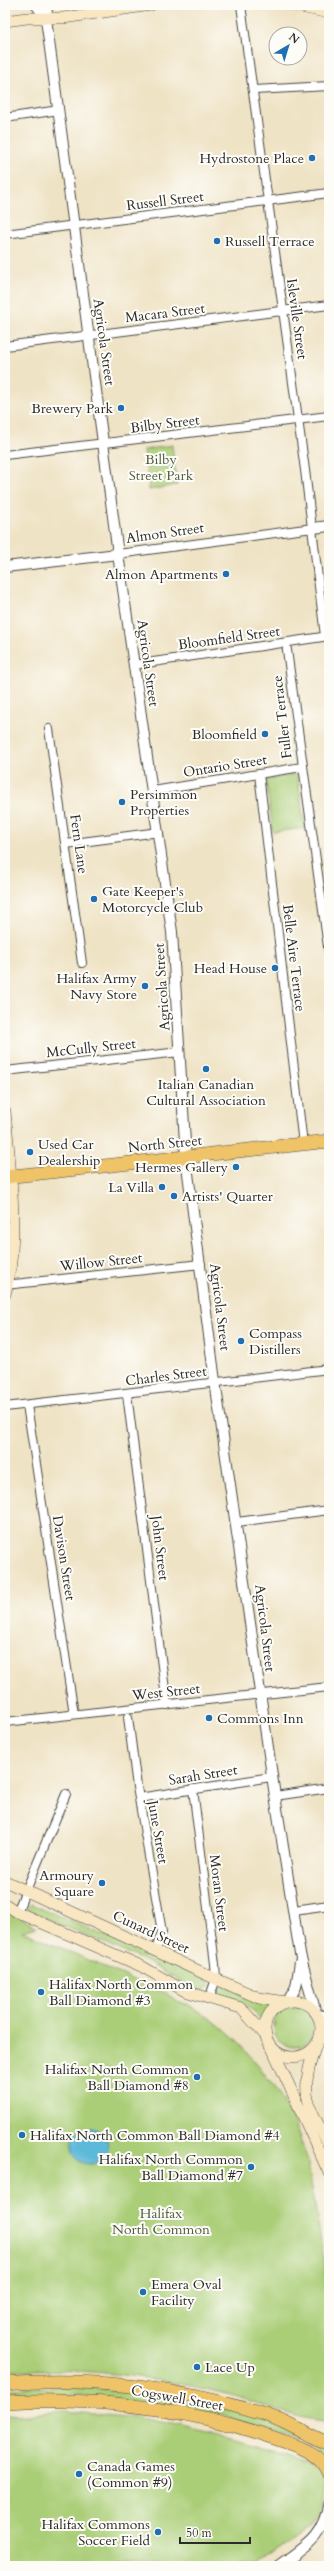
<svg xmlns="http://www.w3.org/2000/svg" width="334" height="2571" viewBox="0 0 334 2571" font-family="Cardo,serif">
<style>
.green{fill:#aace77;stroke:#6a7c51}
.water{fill:#5db9da;stroke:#447282}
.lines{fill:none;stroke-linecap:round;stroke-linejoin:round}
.minor-casing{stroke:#484742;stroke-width:10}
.tertiary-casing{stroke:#484742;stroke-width:12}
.secondary-casing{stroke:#484742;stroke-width:12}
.primary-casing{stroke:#484742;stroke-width:14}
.minor{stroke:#fff;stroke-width:8}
.tertiary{stroke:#fff;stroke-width:10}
.secondary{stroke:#f9e7c3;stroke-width:11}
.primary{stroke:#efc469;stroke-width:13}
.poi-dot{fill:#1f6fb2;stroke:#fdfcf7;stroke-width:1.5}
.labels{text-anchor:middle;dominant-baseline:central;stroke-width:4;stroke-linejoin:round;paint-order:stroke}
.poi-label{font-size:14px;fill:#2b2b2b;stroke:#fdfcf7;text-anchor:end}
.street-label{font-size:14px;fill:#2b2b2b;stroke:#fdfcf7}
.park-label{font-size:14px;fill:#515c42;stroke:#fdfcf7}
</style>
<rect width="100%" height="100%" fill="#fdfcf7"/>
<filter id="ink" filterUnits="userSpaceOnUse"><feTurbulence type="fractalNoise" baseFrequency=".025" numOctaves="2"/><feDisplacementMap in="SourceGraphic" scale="8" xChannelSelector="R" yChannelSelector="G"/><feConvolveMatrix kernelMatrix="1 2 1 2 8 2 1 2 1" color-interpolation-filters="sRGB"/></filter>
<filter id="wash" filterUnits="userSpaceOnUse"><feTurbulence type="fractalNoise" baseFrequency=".012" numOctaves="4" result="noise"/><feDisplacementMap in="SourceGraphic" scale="16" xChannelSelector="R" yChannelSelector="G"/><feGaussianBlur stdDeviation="0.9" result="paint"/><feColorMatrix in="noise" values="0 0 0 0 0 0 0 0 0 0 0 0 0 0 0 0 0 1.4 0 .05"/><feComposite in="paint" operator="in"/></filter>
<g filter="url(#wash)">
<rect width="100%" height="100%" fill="#efe3c5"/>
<g class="green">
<path d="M172,445l5,40 -28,5 -5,-40z"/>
<path d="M297,774l8,54 -32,4 -7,-52z"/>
<path d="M31,1904l177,76 2,5 -5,5 -8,1 -56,-32 -112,-48 -2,-3z"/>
<path d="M5,1908l31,19 -14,4 142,62 36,19 19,13 21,19 19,22 22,31 13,26 13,35 22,132v131c-32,0 -73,-20 -106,-28 -69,-17 -146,-26 -218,-22z"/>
<path d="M223,1986l48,19 -9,16 -7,-8 -15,-11 -21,-7 1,-7z"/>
<circle cx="294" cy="2027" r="20"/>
<path d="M90,2387l60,7 109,22 70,31v14l-29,-22 -83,-26 -145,-19 -67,2v-8z"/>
<path d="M63,2411l83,8 37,7 84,21 39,14 11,8 6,11 1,26 -2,10 -9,11 -55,39h-253v-150z"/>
</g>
<circle class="water" cx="90" cy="2146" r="18"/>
</g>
<g filter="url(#ink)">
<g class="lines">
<g class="minor-casing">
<g id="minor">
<path d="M35,5l11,14"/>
<path d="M241,5l64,465 20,166"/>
<path d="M46,19l3,-14"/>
<path d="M254,90l75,-4"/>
<path d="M5,118l54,-8"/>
<path d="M5,234l324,-41"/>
<path d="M5,346l324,-41"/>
<path d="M5,455l324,-39"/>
<path d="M118,554l195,-26"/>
<path d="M286,643l43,311"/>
<path d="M133,665l196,-29"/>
<path d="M49,729l33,234"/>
<path d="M259,774l44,370"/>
<path d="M153,791l149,-24"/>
<path d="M66,844l93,-12"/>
<path d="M5,1071l175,-19"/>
<path d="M5,1285l196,-21"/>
<path d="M127,1394l40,311"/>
<path d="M27,1405l47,309"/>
<path d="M5,1407l324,-38"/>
<path d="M237,1522l92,-12"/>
<path d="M128,1717l9,70 25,145 -6,18"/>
<path d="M5,1722l324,-35"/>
<path d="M193,1789l22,175 1,15 -7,20"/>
<path d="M275,1796l54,-8"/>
<path d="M139,1798l132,-21"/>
<path d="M294,1910l35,-5"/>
<path d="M17,1912l49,-118"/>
<path d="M317,2013l12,4"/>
<path d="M319,2041l10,-5"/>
</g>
</g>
<g class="tertiary-casing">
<g id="tertiary">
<path d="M46,19l72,535 54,378 14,226 28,216 61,422 25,158 15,56"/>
<path d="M313,528l16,-2"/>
<path d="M5,567l113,-13"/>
<path d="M288,2001l8,-14 4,-25"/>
<path d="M278,2566c27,-20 45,-28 51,-64"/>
</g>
</g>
<g class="secondary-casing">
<g id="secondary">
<path d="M292,5l37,8"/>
<path d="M5,21l22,-3h36l88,-13"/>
<path d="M5,1111c5,55 15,130 0,183"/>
<path d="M5,1881l211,98 43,19 27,4"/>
<path d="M5,1904l12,8 124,54 44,25 56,17 25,28"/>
<circle cx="293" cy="2029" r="28"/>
<path d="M315,2048c-16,46 -8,55 14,97"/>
<path d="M273,2050l56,123"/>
</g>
</g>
<g class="primary-casing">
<g id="primary">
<path d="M5,1177l324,-36"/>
<path d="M5,2384c87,-8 181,5 264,32 21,7 39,20 60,28"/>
<path d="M5,2402c90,-5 180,6 266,35 21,7 48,14 58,36"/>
</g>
</g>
<use href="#minor" class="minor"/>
<use href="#tertiary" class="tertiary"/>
<use href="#secondary" class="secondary"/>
<use href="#primary" class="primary"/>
</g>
</g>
<g class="poi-dot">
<circle cx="312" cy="158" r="4"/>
<circle cx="217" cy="241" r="4"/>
<circle cx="121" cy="408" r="4"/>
<circle cx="226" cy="574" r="4"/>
<circle cx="265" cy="734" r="4"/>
<circle cx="122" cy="802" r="4"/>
<circle cx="94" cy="899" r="4"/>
<circle cx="275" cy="968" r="4"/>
<circle cx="145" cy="986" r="4"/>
<circle cx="206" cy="1069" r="4"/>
<circle cx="30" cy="1152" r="4"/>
<circle cx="236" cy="1167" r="4"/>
<circle cx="162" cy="1187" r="4"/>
<circle cx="174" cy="1196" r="4"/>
<circle cx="241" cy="1341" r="4"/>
<circle cx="209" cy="1718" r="4"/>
<circle cx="102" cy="1883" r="4"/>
<circle cx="41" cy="1992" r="4"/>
<circle cx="197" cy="2077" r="4"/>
<circle cx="22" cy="2135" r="4"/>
<circle cx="251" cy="2167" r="4"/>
<circle cx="143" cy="2292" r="4"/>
<circle cx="197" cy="2367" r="4"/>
<circle cx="79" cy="2474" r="4"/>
<circle cx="158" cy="2532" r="4"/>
</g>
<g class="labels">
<g class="poi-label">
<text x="304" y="158">Hydrostone Place</text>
<text x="225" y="241" text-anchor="start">Russell Terrace</text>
<text x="113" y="408">Brewery Park</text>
<text x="218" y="574">Almon Apartments</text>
<text x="257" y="734">Bloomfield</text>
<text x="130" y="794" text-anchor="start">Persimmon<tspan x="130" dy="16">Properties</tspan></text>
<text x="102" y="891" text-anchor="start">Gate Keeper's<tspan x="102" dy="16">Motorcycle Club</tspan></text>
<text x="267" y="968">Head House</text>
<text x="137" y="978">Halifax Army<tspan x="137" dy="16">Navy Store</tspan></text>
<text x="206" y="1084" text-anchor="middle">Italian Canadian<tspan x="206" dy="16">Cultural Association</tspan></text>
<text x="38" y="1144" text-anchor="start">Used Car<tspan x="38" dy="16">Dealership</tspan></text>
<text x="228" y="1167">Hermes Gallery</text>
<text x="154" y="1187">La Villa</text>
<text x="182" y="1196" text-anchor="start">Artists' Quarter</text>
<text x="249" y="1333" text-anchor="start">Compass<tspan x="249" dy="16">Distillers</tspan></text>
<text x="217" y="1718" text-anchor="start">Commons Inn</text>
<text x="94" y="1875">Armoury<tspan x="94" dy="16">Square</tspan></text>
<text x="49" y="1984" text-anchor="start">Halifax North Common<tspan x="49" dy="16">Ball Diamond #3</tspan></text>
<text x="189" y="2069">Halifax North Common<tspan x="189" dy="16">Ball Diamond #8</tspan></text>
<text x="30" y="2135" text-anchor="start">Halifax North Common Ball Diamond #4</text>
<text x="243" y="2159">Halifax North Common<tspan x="243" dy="16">Ball Diamond #7</tspan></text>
<text x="151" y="2284" text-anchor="start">Emera Oval<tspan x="151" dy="16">Facility</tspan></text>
<text x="205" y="2367" text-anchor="start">Lace Up</text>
<text x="87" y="2466" text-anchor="start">Canada Games<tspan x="87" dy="16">(Common #9)</tspan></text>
<text x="150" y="2524">Halifax Commons<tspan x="150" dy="16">Soccer Field</tspan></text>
</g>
<g class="street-label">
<text transform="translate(165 201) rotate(-7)">Russell Street</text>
<text transform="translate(165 313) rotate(-7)">Macara Street</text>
<text transform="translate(297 319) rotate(82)">Isleville Street</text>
<text transform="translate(104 342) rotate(82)">Agricola Street</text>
<text transform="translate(165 424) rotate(-7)">Bilby Street</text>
<text transform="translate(165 533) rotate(-8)">Almon Street</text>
<text transform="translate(229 638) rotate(-8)">Bloomfield Street</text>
<text transform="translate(148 663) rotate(82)">Agricola Street</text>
<text transform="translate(282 717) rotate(-97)">Fuller Terrace</text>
<text transform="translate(225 766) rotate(-9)">Ontario Street</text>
<text transform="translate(79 844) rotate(82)">Fern Lane</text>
<text transform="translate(294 958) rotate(83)">Belle Aire Terrace</text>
<text transform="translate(162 987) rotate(-94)">Agricola Street</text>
<text transform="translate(91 1048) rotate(-6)">McCully Street</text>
<text transform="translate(165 1144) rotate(-6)">North Street</text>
<text transform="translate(101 1262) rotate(-6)">Willow Street</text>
<text transform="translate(220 1307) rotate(83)">Agricola Street</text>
<text transform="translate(166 1376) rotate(-7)">Charles Street</text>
<text transform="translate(160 1548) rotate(83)">John Street</text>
<text transform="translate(64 1558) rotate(81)">Davison Street</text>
<text transform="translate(265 1628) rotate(83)">Agricola Street</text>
<text transform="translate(166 1692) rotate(-6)">West Street</text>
<text transform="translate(203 1775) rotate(-9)">Sarah Street</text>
<text transform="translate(158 1832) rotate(80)">June Street</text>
<text transform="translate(219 1893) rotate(83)">Moran Street</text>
<text transform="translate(151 1932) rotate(25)">Cunard Street</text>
<text transform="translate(177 2398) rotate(10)">Cogswell Street</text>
</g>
<g class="park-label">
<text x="161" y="459">Bilby<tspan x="161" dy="16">Street Park</tspan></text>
<text x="161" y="2213">Halifax<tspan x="161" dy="16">North Common</tspan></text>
</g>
</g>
<rect width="334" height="2571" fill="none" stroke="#fdfcf7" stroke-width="20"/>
<g transform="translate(288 46) rotate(38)"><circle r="19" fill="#fdfcf7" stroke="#a9a8a5"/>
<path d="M0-3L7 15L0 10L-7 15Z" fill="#1f6fb2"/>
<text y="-6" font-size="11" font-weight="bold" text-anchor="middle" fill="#2b2b2b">N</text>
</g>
<path d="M180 2537v6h70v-6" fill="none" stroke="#2b2b2b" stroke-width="2"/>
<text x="186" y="2537" font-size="12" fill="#2b2b2b" stroke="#fdfcf7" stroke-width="3" paint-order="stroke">50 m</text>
</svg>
